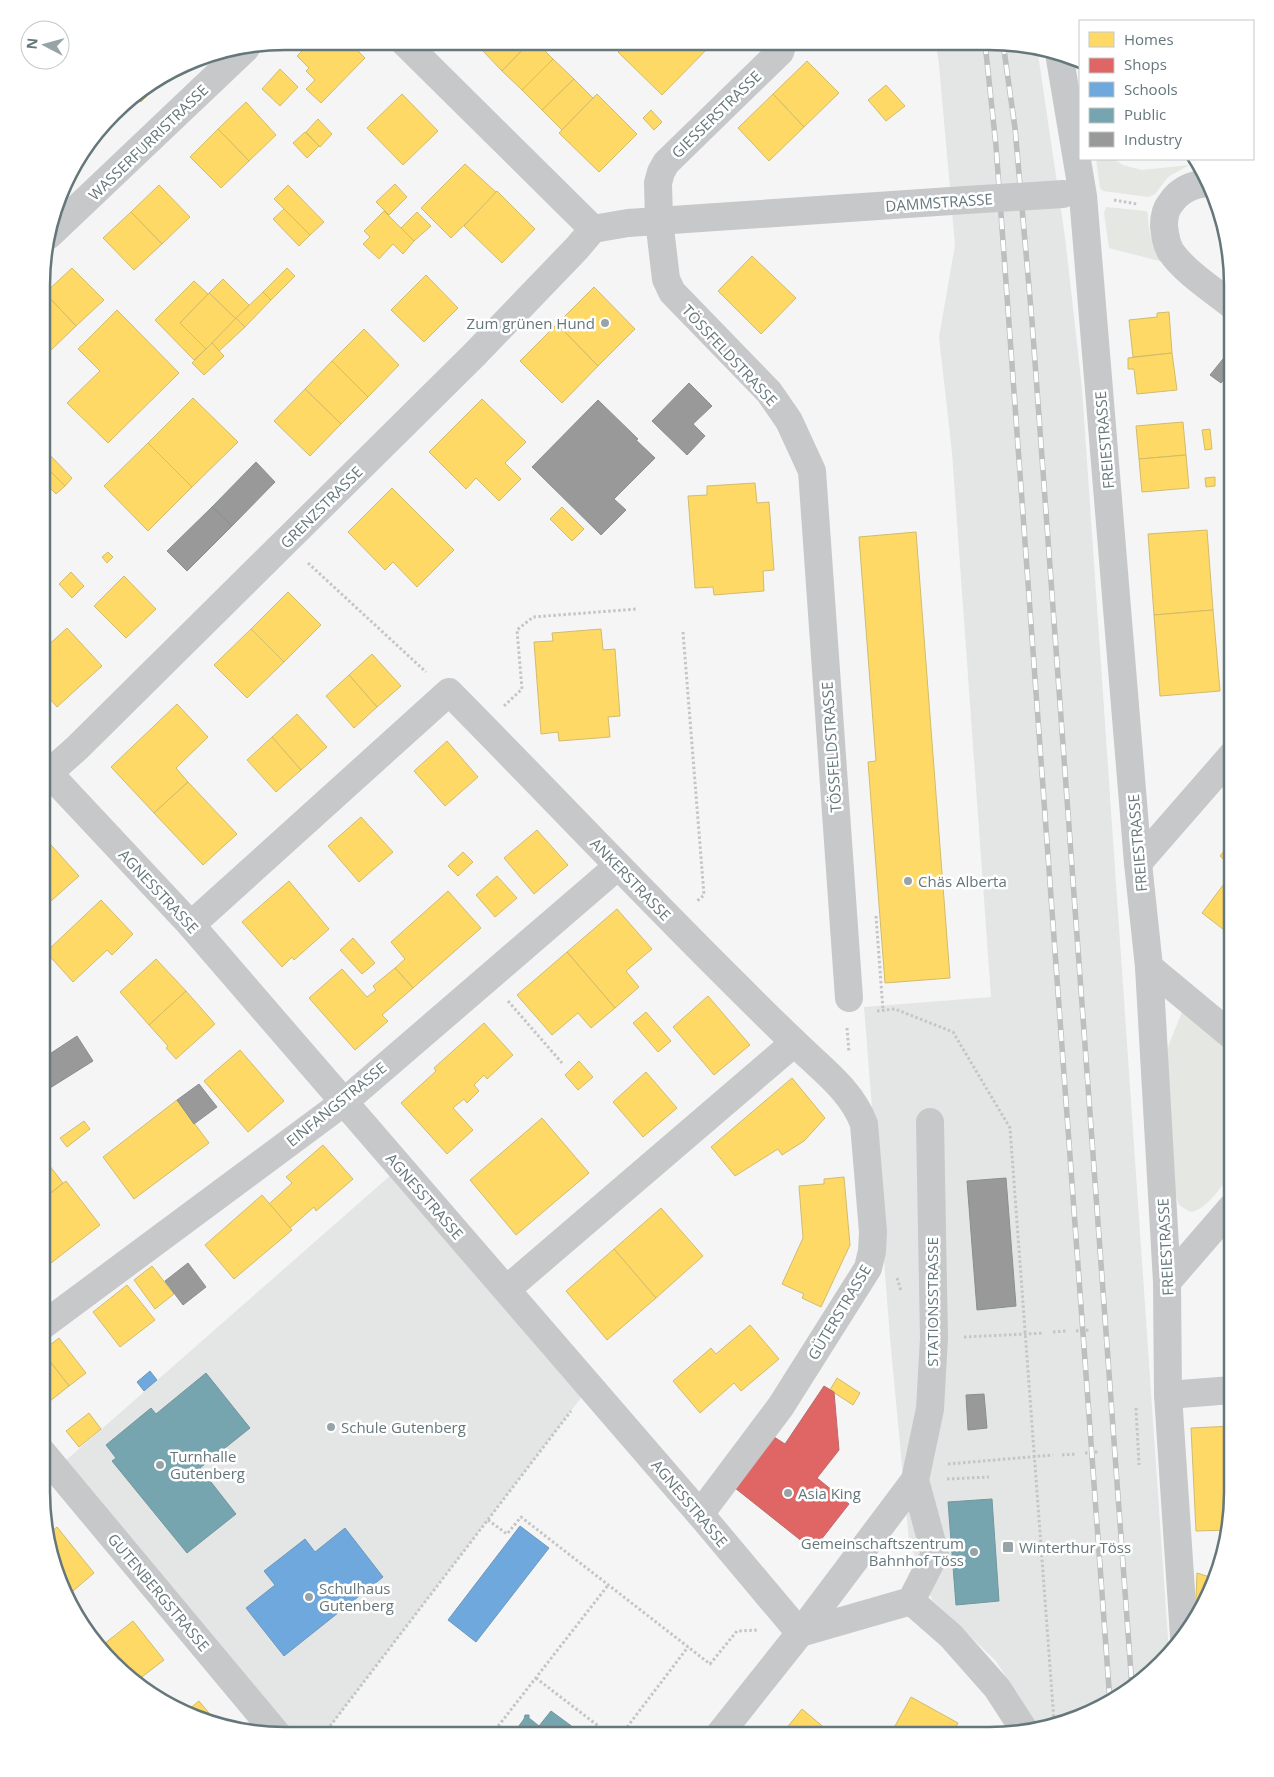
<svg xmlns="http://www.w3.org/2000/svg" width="1274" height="1777" viewBox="0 0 1274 1777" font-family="'Open Sans',sans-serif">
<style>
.built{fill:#e4e6e5}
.green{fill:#e4e7e2}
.homes{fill:#ffd966;stroke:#d1bc6c}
.shops{fill:#e06666;stroke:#bb6b6c}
.schools{fill:#6fa8dc;stroke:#6c99bf}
.public{fill:#76a5af;stroke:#71979f}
.industry{fill:#999;stroke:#898f90}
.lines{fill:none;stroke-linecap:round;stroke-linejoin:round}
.path{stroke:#c5c5c6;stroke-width:3;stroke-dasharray:2.5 2.5;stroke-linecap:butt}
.minor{stroke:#c6c8c9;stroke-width:28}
.rail-casing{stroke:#bcbebf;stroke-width:5.5}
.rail{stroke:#fff;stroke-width:4;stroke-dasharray:11;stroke-linecap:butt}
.minor-bridge{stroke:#c6c8c9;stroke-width:28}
.poi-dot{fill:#97a3a6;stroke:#fff;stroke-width:2}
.labels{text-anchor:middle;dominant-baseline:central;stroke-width:5;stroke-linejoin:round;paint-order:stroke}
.street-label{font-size:15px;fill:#65777b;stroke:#fff}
.poi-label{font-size:15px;fill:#65777b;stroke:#fff;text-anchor:start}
.rim{fill:none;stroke:#65777b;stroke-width:2.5}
</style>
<rect width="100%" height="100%" fill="#f5f5f5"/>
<g class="built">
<path d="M936,43h85l16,4 28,190 17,151 87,1266 -19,21 -53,36 -60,14 -3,-6 -39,-59 -63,-60 -23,-59 -19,-203 -26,-331 127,-10 -39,-544 -13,-116 16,-92 -16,-180z"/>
<path d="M400,1167l190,219 -266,348h-47l-221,-265z"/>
</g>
<g class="green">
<path d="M1096,159h18l9,6 19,5 47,-5 -21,12 -13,17 -6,3 -46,-6 -3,-3z"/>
<path d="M1106,207l40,4 2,2c0,19 4,34 15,49l-54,-14 -5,-35z"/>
<path d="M1187,1011l45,39v123c-10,12 -26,38 -42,39l-11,-7 -3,-9 -9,-142 2,-10 13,-32z"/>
</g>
<g class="homes">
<path d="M312,41h36l17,17 -44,45 -15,-14 9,-9 -9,-9 3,-3 -12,-12z"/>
<path d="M473,42h19l-9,9z"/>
<path d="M492,42h38l-28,29 -19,-20z"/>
<path d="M530,42h6l17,17 -31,31 -20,-19z"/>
<path d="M628,42h86l-52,53 -44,-43z"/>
<path d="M553,59l21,20 -32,31 -20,-20z"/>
<path d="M807,61l32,32 -35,34 -31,-33z"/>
<path d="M280,69l18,18 -18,19 -18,-17z"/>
<path d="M165,78l-24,24 -7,-6z"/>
<path d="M574,79l19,19 -31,32 -20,-20z"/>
<path d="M886,85l19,21 -19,15 -18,-21z"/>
<path d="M402,94l36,37 -35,34 -36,-37z"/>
<path d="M597,94l40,40 -38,38 -40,-39z"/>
<path d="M773,94l31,33 -35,34 -31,-33z"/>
<path d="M246,102l30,33 -27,26 -31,-32z"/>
<path d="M651,110l11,12 -8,8 -11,-12z"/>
<path d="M318,119l14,15 -12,13 -14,-15z"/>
<path d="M218,129l31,32 -28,27 -31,-31z"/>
<path d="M305,132l14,14 -12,12 -14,-15z"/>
<path d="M465,164l32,29 -46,45 -30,-30z"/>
<path d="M395,184l12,13 -18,18 -13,-13z"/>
<path d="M159,185l31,32 -28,27 -31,-32z"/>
<path d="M288,185l36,37 -14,13 -36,-36z"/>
<path d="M497,191l38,38 -33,34 -38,-37z"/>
<path d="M284,209l26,26 -11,11 -26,-27z"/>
<path d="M384,211l30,30 -11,13 -10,-10 -14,15 -16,-15 7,-7 -6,-6z"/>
<path d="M131,212l31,32 -28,26 -31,-32z"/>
<path d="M417,212l14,14 -17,15 -13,-13z"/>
<path d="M752,256l44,42 -35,36 -43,-43z"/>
<path d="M72,268l32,32 -28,26 -31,-33z"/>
<path d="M287,268l8,8 -24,24 -8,-8z"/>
<path d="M426,275l32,33 -34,34 -33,-32z"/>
<path d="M223,279l26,26 -13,14 -27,-26z"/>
<path d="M194,281l14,13 -28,29 26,26 -12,11 -39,-40z"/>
<path d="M594,287l41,42 -37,37 -41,-42z"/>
<path d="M263,292l8,8 -26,27 -9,-9z"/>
<path d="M45,293l31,33 -27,26 -6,-5v-52z"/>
<path d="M209,293l27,26 -30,30 -26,-26z"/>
<path d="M117,310l62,63 -71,70 -41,-40 33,-32 -22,-22z"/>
<path d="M1169,312l3,41 -39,4 -4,-37 28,-3v-4z"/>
<path d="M236,318l9,9 -26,24 -7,-8z"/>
<path d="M557,324l41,42 -36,37 -42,-42z"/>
<path d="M364,329l35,36 -31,32 -36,-36z"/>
<path d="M212,343l12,13 -20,19 -12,-12z"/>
<path d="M1172,353l5,37 -40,4 -3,-25h-6v-11z"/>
<path d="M332,361l36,36 -27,27 -36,-35z"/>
<path d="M305,389l36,35 -31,32 -36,-35z"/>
<path d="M193,398l45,44 -46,45 -44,-44z"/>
<path d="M482,399l44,43 -21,21 16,16 -22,22 -23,-23 -10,11 -37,-37z"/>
<path d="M1183,422l3,33 -47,4 -3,-33z"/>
<path d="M1210,429l2,20 -7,1 -3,-20z"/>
<path d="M148,443l44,44 -44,44 -44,-45z"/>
<path d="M48,453l24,25 -7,8 -22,-22v-6z"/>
<path d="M1186,455l3,33 -47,4 -3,-33z"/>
<path d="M43,464l22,22 -9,8 -13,-13z"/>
<path d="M1215,477v9l-9,1 -1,-9z"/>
<path d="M755,483l2,20 12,-1 5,68 -11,1 1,20 -50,4 -1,-8 -18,1 -7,-92 19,-1v-9z"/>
<path d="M392,488l62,62 -37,37 -24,-25 -8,8 -37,-38z"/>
<path d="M562,507l22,22 -12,12 -22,-22z"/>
<path d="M1207,530l6,80 -59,5 -6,-81z"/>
<path d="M916,532l34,446 -65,5 -17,-221 8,-1 -17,-224z"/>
<path d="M108,552l5,5 -6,6 -5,-6z"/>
<path d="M71,572l13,14 -12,12 -13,-14z"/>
<path d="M124,576l32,33 -30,29 -32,-32z"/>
<path d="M288,592l33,33 -37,37 -33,-33z"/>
<path d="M1213,610l7,81 -60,5 -6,-81z"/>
<path d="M67,628l35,38 -45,41 -14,-16v-41z"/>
<path d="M251,629l33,33 -37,36 -33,-33z"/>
<path d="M601,629l2,21 12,-1 5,67 -12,1 2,20 -51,4 -1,-9 -17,2 -7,-92 19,-1 -1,-8z"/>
<path d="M372,654l29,32 -24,21 -28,-32z"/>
<path d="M349,675l28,32 -23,21 -28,-32z"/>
<path d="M177,704l31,33 -32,31 12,14 -34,31 -43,-46z"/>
<path d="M297,714l30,33 -26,23 -29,-33z"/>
<path d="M272,737l29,33 -25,22 -29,-32z"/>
<path d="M447,741l31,36 -33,29 -31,-35z"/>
<path d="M188,782l49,52 -34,31 -49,-52z"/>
<path d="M361,817l32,35 -34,30 -31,-36z"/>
<path d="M537,830l31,35 -34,29 -30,-36z"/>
<path d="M42,835l37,41 -37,33z"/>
<path d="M1233,840l-1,27 -12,-11z"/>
<path d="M463,852l10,10 -15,14 -10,-10z"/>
<path d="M497,876l20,22 -22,19 -19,-22z"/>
<path d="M1230,876l2,2v58l-30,-23z"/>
<path d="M289,881l40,48 -35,31 -2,-3 -10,10 -40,-45z"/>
<path d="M448,891l33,37 -68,60 -18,-20 10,-9 -14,-17z"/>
<path d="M101,900l32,34 -21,21 -5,-5 -34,32 -27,-30z"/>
<path d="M617,909l35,40 -26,22 13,16 -24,21 -48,-56z"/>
<path d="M353,938l22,25 -13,11 -22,-24z"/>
<path d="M567,952l48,56 -24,20 -13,-15 -26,22 -35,-40z"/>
<path d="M156,959l30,32 -37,34 -29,-33z"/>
<path d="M395,968l18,20 -31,27 6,6 -33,29 -46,-52 33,-29 25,28 9,-7 -3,-4z"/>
<path d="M186,991l29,33 -39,35 -10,-11 2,-2 -19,-21z"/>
<path d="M708,996l42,49 -36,30 -41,-48z"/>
<path d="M646,1012l25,29 -13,11 -25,-29z"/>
<path d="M484,1023l29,32 -26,24 -3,-4 -10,10 5,6 -12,12 -3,-4 -11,9 20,22 -26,24 -46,-51 35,-32 -2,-3z"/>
<path d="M240,1050l44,51 -36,31 -44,-51z"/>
<path d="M579,1061l14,16 -15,13 -13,-15z"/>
<path d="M646,1072l31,36 -34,29 -30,-35z"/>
<path d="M792,1078l33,40 -21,23 -22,14 -4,-6 -43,27 -24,-29z"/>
<path d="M177,1100l32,43 -75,56 -31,-42z"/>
<path d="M542,1118l47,55 -73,62 -46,-55z"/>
<path d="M84,1121l6,8 -23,18 -7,-9z"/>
<path d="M323,1145l30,34 -37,32 -2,-4 -24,21 -21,-24 23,-21 -6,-6z"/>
<path d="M42,1156l21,27 -21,17z"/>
<path d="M844,1177l6,68 -29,62 -19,-9 2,-4 -22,-10 21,-46 -4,-52 25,-2v-5z"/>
<path d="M66,1181l34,44 -58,45v-70z"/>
<path d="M262,1195l30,35 -58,49 -29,-34z"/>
<path d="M661,1208l42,48 -47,42 -42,-49z"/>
<path d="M614,1249l42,49 -49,42 -41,-49z"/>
<path d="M152,1266l22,28 -19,15 -21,-29z"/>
<path d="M127,1285l28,35 -35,27 -27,-35z"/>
<path d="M750,1325l29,34 -38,32 -7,-8 -34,30 -27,-32 38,-33 5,6z"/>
<path d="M59,1338l27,35 -17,13 -27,-35z"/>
<path d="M42,1351l27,35 -24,19 -4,-5z"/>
<path d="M837,1378l23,15 -7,12 -23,-15z"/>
<path d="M89,1413l12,16 -22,18 -13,-16z"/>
<path d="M1232,1426v82l-4,22 -32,1 -5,-103z"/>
<path d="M57,1527l37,46 -28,24 -15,-65z"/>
<path d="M1197,1573l19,6 -21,43z"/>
<path d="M133,1621l31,39 -30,23 -35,-35z"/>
<path d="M911,1697l47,26 -7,13 -61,-1z"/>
<path d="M199,1701l19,23 -26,-7 -8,-4z"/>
<path d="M802,1709l31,26h-52z"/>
</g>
<path class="shops" d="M824,1386l10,6 5,58 -22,28 32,26 -36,46 -78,-62 36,-53 14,9z"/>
<g class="schools">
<path d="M150,1371l7,9 -13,11 -7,-9z"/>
<path d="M520,1526l29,22 -73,94 -28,-22z"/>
<path d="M345,1528l38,49 -99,79 -38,-48 29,-23 -11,-14 41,-32 10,13z"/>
</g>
<g class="public">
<path d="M206,1373l44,55 -50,40 36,46 -49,39 -75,-92 4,-3 -10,-13 45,-37 5,6z"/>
<path d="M992,1499l7,102 -43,4 -8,-103z"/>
<path d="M551,1711l30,22 -1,2 -67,-1 11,-15 1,-4h4v3l10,8z"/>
</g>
<g class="industry">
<path d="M1227,354l6,4v11l-12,14 -11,-8z"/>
<path d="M689,383l23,23 -19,18 12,12 -18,19 -35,-34z"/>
<path d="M598,400l40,39 -2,1 19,18 -41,41 12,11 -25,25 -69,-68z"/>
<path d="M256,462l19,20 -43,44 -20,-19z"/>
<path d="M212,507l20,19 -45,45 -20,-20z"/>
<path d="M77,1036l16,25 -51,32v-34z"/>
<path d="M199,1084l18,23 -23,17 -17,-24z"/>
<path d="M1006,1178l10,128 -39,4 -10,-129z"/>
<path d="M188,1263l18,24 -23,18 -18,-24z"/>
<path d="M984,1394l3,34 -19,2 -2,-35z"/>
</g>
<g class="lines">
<g class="path">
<path d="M1114,200l23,4"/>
<path d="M308,563l118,109"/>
<path d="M683,632l21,263 -8,7"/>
<path d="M504,706l18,-17 -5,-59 16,-13 104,-8"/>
<path d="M876,916l7,94"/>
<path d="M508,1001l54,62"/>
<path d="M877,1011l18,-2 58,23 57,96 44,593"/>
<path d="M847,1028l2,24"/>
<path d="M897,1278l4,13"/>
<path d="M1076,1331l14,-1"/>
<path d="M1053,1332l13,-1"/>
<path d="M964,1337l80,-4"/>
<path d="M1136,1408l3,57"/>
<path d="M1085,1453l14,-1"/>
<path d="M1062,1455l15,-1"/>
<path d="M948,1464l105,-9"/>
<path d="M947,1479l42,-2"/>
<path d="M488,1520l19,14 14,-17 189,147 27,-33 20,-1"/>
<path d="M536,1678l74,57"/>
<path d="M328,1729l6,5"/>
<path d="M324,1734l247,-323"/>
<path d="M492,1734l117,-150"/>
<path d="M621,1735l67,-88"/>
</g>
<g class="minor">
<path d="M404,42l189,187"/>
<path d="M783,43l-3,9 -114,111 -5,9 -3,11 1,37 7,59 6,13 97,100 20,29 23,50 37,527"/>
<path d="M1059,53l24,143 55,667 11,104 18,315 1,113 16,241"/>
<path d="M1209,183c-17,1 -30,7 -39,21 -5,6 -6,15 -6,22 1,9 2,18 7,26 14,20 42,38 62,54"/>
<path d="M593,229l35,-6 338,-23"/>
<path d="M49,235l197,-187"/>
<path d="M42,766l149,159 509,589 100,119 115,-153"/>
<path d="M42,779l35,-31 398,-394 102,-106 16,-19"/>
<path d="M1138,863l95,-109"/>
<path d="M191,925l258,-233c96,97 189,196 286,292 19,19 39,39 59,58 26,26 57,47 70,82l9,108 -1,19 -4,17 -87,138 -81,108"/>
<path d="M1149,967l83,69"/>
<path d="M1167,1282l65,-75"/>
<path d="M507,1289l287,-246"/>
<path d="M42,1326l302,-224 274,-236"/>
<path d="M1168,1395l64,-5"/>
<path d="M41,1451l236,283"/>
<path d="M911,1601l40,35 46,52 26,40"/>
<path d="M719,1735l81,-102 111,-32 24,-47 -20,-74 15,-71 4,-71 -4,-216"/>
</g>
<g class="rail-casing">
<g id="rail">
<path d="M985,43l11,103 114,1556"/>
<path d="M1003,43l12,85 17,193 100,1366"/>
</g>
</g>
<use href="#rail" class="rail"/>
<path class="minor-bridge" d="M966,200l97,-6"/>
</g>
<g class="poi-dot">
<circle cx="605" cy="323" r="5"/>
<circle cx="908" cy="881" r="5"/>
<circle cx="331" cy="1427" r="5"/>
<circle cx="160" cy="1465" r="5"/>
<circle cx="788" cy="1493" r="5"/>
<rect x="1002" y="1541" width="12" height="12" rx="2.5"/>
<circle cx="974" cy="1552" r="5"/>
<circle cx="309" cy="1597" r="5"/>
</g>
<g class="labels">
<g class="street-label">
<text transform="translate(716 114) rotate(-44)">GIESSERSTRASSE</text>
<text transform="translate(148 142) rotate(-44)">WASSERFURRISTRASSE</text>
<text transform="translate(939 202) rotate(-4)">DAMMSTRASSE</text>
<text transform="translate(730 355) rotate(47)">TÖSSFELDSTRASSE</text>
<text transform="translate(1104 440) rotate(-95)">FREIESTRASSE</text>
<text transform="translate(321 507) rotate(-45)">GRENZSTRASSE</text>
<text transform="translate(831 747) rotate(-94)">TÖSSFELDSTRASSE</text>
<text transform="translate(1137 843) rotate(-95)">FREIESTRASSE</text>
<text transform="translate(631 879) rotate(46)">ANKERSTRASSE</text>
<text transform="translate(159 891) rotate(47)">AGNESSTRASSE</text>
<text transform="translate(336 1104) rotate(-39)">EINFANGSTRASSE</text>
<text transform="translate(425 1196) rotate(49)">AGNESSTRASSE</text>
<text transform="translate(1165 1247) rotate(-93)">FREIESTRASSE</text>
<text transform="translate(932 1302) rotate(-90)">STATIONSSTRASSE</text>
<text transform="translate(839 1312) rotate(-59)">GÜTERSTRASSE</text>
<text transform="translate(690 1503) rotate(50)">AGNESSTRASSE</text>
<text transform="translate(159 1592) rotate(50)">GUTENBERGSTRASSE</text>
</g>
<g class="poi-label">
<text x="595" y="323" text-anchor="end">Zum grünen Hund</text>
<text x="918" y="881">Chäs Alberta</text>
<text x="341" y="1427">Schule Gutenberg</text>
<text x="170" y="1456">Turnhalle<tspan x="170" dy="17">Gutenberg</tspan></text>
<text x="798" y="1493">Asia King</text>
<text x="964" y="1543" text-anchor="end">Gemeinschaftszentrum<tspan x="964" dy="17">Bahnhof Töss</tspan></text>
<text x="1019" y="1547">Winterthur Töss</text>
<text x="319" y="1588">Schulhaus<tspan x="319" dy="17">Gutenberg</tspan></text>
</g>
</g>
<path d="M0 0H1274V1777H0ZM285 50H989A235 235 0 0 1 1224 285V1492A235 235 0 0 1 989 1727H285A235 235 0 0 1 50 1492V285A235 235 0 0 1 285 50Z" fill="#fff" fill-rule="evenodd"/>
<path class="rim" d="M285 50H989A235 235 0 0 1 1224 285V1492A235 235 0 0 1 989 1727H285A235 235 0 0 1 50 1492V285A235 235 0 0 1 285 50Z"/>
<rect x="1079" y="20" width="175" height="140" fill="#ffffff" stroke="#c1c9ca"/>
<rect x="1089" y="32" width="25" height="15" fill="#ffd966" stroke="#c1c9ca"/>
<text x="1124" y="45" font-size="15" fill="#65777b">Homes</text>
<rect x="1089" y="58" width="25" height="15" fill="#e06666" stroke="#c1c9ca"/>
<text x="1124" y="70" font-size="15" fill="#65777b">Shops</text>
<rect x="1089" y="82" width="25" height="15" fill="#6fa8dc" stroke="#c1c9ca"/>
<text x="1124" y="95" font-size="15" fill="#65777b">Schools</text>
<rect x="1089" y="108" width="25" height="15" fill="#76a5af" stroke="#c1c9ca"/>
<text x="1124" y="120" font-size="15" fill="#65777b">Public</text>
<rect x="1089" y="132" width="25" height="15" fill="#999999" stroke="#c1c9ca"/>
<text x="1124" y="145" font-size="15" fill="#65777b">Industry</text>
<g transform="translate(45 45) rotate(276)"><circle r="24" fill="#ffffff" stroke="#c1c9ca"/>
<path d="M0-4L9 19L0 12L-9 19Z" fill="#97a3a6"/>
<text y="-8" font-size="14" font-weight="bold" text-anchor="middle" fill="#65777b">N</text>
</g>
</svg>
